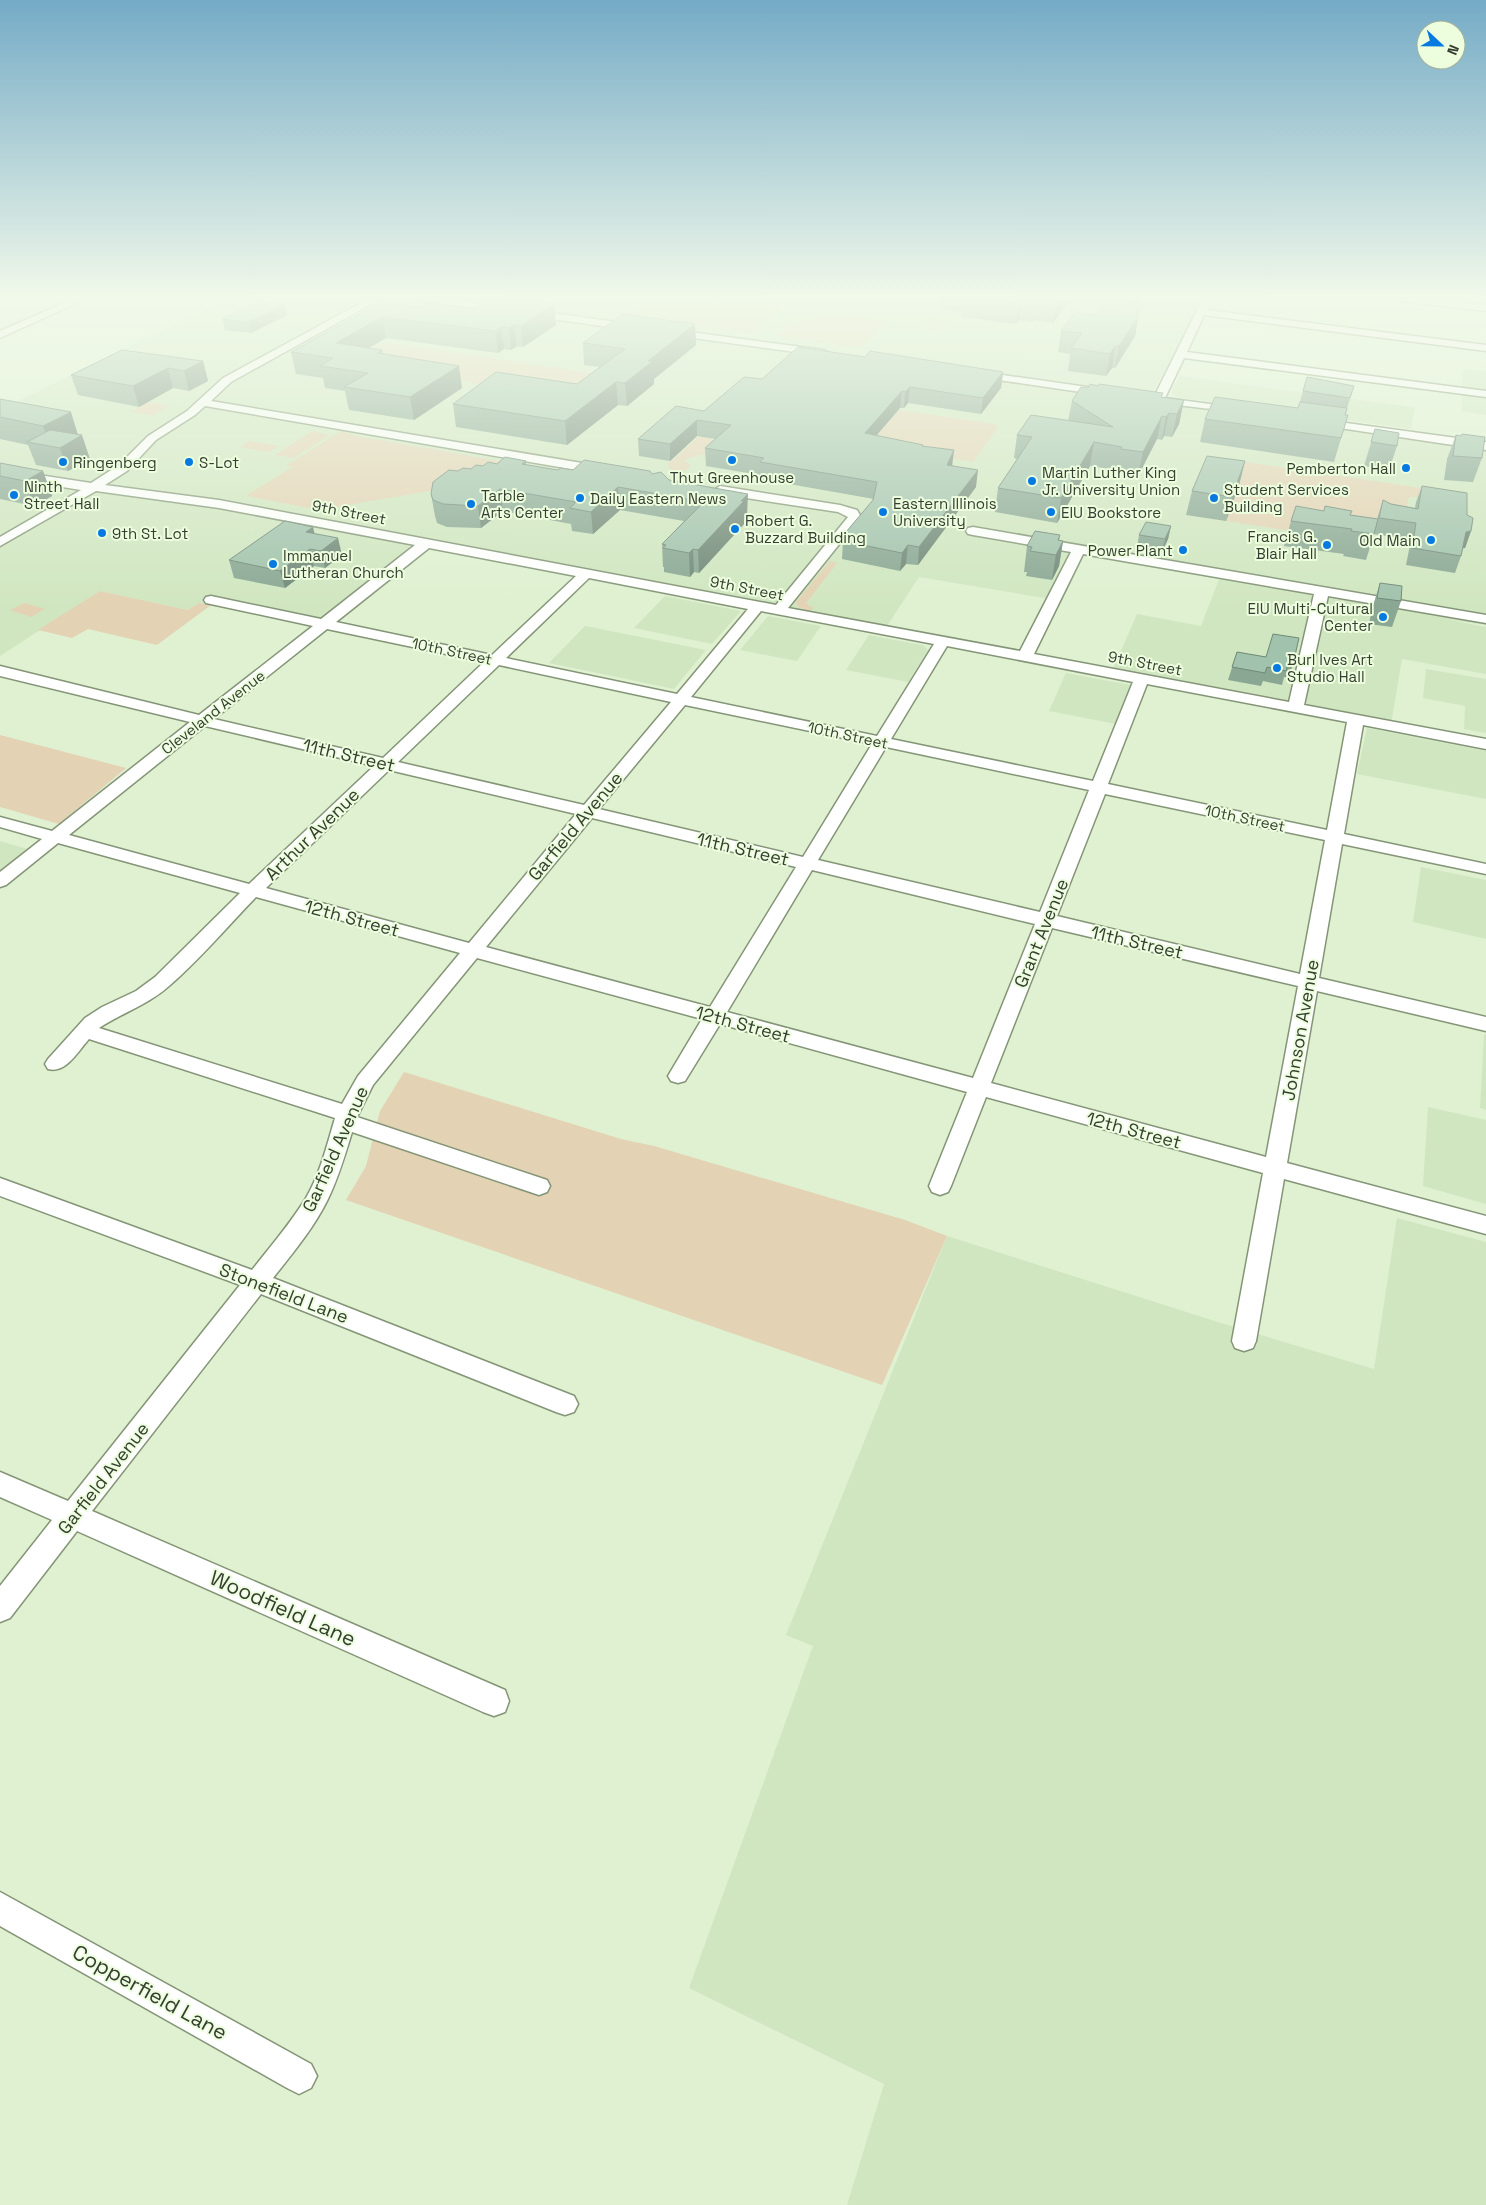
<svg xmlns="http://www.w3.org/2000/svg" width="1486" height="2205" viewBox="0 0 1486 2205" font-family="'Space Grotesk',sans-serif">
<style>
.built{fill:#d0e6c0}
.green{fill:#e3d2b3}
.lines{fill:none;stroke-linecap:round;stroke-linejoin:round}
.minor-casing{stroke:#849577;stroke-width:3}
.minor{fill:#fff;fill-rule:evenodd}
.wall{fill:#8aa794}
.shaded-wall{fill:#718878}
.building{fill:#a1c2ac;stroke:#718878}
.poi-dot{fill:#067ae1;stroke:#ecfede;stroke-width:2}
.labels{text-anchor:middle;dominant-baseline:central;stroke-width:4;stroke-linejoin:round;paint-order:stroke}
.far-poi-label{font-size:15px;fill:#363e31;stroke:#ecfede;text-anchor:start}
.far-street-label{font-size:15px;fill:#363e31;stroke:#ecfede}
.street-label{font-size:18px;fill:#363e31;stroke:#ecfede}
.near-street-label{font-size:21px;fill:#363e31;stroke:#ecfede}
</style>
<rect width="100%" height="100%" fill="#dff1d1"/>
<g class="built">
<path d="M275,298h93l-131,73 10,2 140,-75h818l-57,103 338,47v177l-41,-6 41,8v47l-84,-15 -11,65 -279,-53 25,-57 64,12 18,-47 -135,-23 -22,45 -143,-24 -32,49 -493,-93 15,11v6l-94,77 -116,-24 -11,7 -88,-19 -100,65v-246l220,-108 36,6z"/>
<path d="M1463,369l23,2v19l-24,-3z"/>
<path d="M1179,376l111,15 125,16 -4,22 -235,-32 -5,-4z"/>
<path d="M1463,394l23,3v18l-25,-4z"/>
<path d="M665,596l76,15 -29,33 -78,-16z"/>
<path d="M768,616l53,10 -24,35 -57,-11z"/>
<path d="M585,626l121,24 -32,39 -125,-26z"/>
<path d="M869,635l53,10 4,3 2,2 -20,32 -62,-12z"/>
<path d="M1426,669l60,10v54l-22,-4 1,-23 -42,-8z"/>
<path d="M1066,673l65,12 -15,39 -67,-13z"/>
<path d="M1367,728l119,23v48l-129,-25z"/>
<path d="M0,841l27,8 -27,23z"/>
<path d="M1421,867l65,13v59l-73,-17z"/>
<path d="M1484,1034l2,1v75l-6,-2z"/>
<path d="M1428,1107l58,13v84l-63,-18z"/>
<path d="M1397,1218l89,24v963h-639l37,-121 -195,-96 124,-342 -27,-11 161,-399 271,86 156,47z"/>
</g>
<g class="green">
<path d="M653,298h53l77,9 -29,27 -127,-16z"/>
<path d="M850,316l38,5 -25,25 -8,1 -77,-10c12,-22 50,-21 72,-21z"/>
<path d="M930,318l19,3 -10,10 -19,-2z"/>
<path d="M384,342l227,34 -32,24 -231,-37z"/>
<path d="M147,402l23,4 -17,9 -22,-3z"/>
<path d="M899,410l95,14 4,3 -25,35 -105,-17z"/>
<path d="M313,431l17,4 -37,23 -18,-3z"/>
<path d="M341,431l20,6 191,33 -233,40 -73,-14 46,-29 -5,-2z"/>
<path d="M700,436l9,2 14,7c-11,11 -26,8 -39,16l7,4 -10,10 -12,-7 -1,-4z"/>
<path d="M249,441l29,5 -9,6 -29,-5z"/>
<path d="M1212,457l209,31v9h-12l-4,16 -95,21 -84,-13 7,-29 4,1 3,-7 -38,-6z"/>
<path d="M830,561l7,2 -31,40 3,3 5,1 -4,4 -12,-4 -2,-5z"/>
<path d="M100,591l88,19 11,-7 12,2 -54,40 -69,-16 -16,9 -34,-8z"/>
<path d="M25,603l20,6 -14,8 -21,-7z"/>
<path d="M0,735l126,33 -67,56 -59,-17z"/>
<path d="M404,1072l217,67 33,7 251,74 42,16 -65,149 -536,-185 20,-34 14,-55z"/>
</g>
<g class="lines">
<g class="minor-casing">
<g id="minor">
<path d="M76,298h12l-88,40v-7z"/>
<path d="M370,298h12l-151,84 -20,19 395,66 4,1 2,3 -2,3 -4,1 -401,-69 -10,9 -39,25 -29,31 -22,14 114,15 557,105 72,-88 -10,-5 -118,-18 -6,-4 6,-4 120,19 17,5 4,7 -73,91 232,43 51,-99 -98,-17 -5,-1 -2,-3 2,-3 5,-1 513,88v8l-158,-27 -24,109 182,34v10l-123,-24 -19,109 142,30v10l-144,-30 -23,134 167,39v14l-169,-40 -30,172 199,53v18l-202,-55 -28,162 -3,7 -9,3 -9,-3 -3,-7 31,-168 -277,-76 -35,89 -3,6 -8,3 -8,-3 -3,-6 38,-94 -247,-68 -35,57 -7,2 -7,-2 -3,-5 34,-57 -225,-61 -104,127 -16,32 190,63 3,6 -3,6 -8,3 -187,-63c-7,23 -14,47 -25,69 -14,28 -35,53 -54,77l301,118 4,8 -4,8 -9,3 -9,-3 -295,-118 -169,217 413,179 4,11 -4,11 -11,4 -11,-4 -406,-181 -67,87 -10,4v-36l52,-66 -52,-23v-25l68,29 172,-216 -240,-89v-18l252,92c18,-23 38,-46 54,-72 14,-24 21,-53 29,-80l-246,-79c-11,12 -23,35 -41,30l-3,-5 3,-5 37,-41 17,-11 34,-16 19,-14 85,-84 -182,-50 -52,42 -6,2v-15l42,-33 -42,-12v-10l52,14 138,-109 -190,-46v-10l199,49 114,-89 -107,-23 -2,-3 2,-3 5,-1 110,23 94,-74 -196,-37 -123,-17 -96,55v-9l81,-47 -81,-13v-8l91,14 28,-18 29,-29 39,-25 36,-33zM429,548l147,28 -84,79 -156,-33zM1083,554l231,40 -25,108 -255,-48zM589,578l159,31 -71,85 -171,-36zM761,611l173,33 -57,92 -186,-39zM327,629l157,33 -101,96 -169,-39zM947,646l186,36 -40,99 -202,-42zM499,665l172,37 -87,103 -186,-43zM1147,684l200,38 -20,108 -219,-46zM685,705l187,39 -69,113 -204,-48zM205,726l169,40 -125,118 -180,-49zM886,747l203,43 -49,122 -222,-52zM389,770l187,44 -107,129 -203,-55zM1105,794l220,46 -25,134 -243,-58zM592,818l204,49 -86,140 -224,-60zM812,870l223,54 -62,154 -246,-66zM256,897l204,56 -102,123 -16,28 -243,-76c23,-15 50,-24 70,-42 31,-27 58,-59 87,-89zM1052,928l246,58 -32,171 -275,-74z"/>
<path d="M420,298h23l195,27 5,3 -5,3 -213,-30z"/>
<path d="M1203,298h10l-6,12 279,35v6l-282,-36 -17,37 299,39v6l-302,-39 -19,40 75,10 4,1 2,2 -2,2 -92,-11 -2,-2 4,-3z"/>
<path d="M1396,298h27l63,7v6l-85,-10z"/>
<path d="M668,329l156,21 5,3 -5,3 -160,-22v-4z"/>
<path d="M975,371l133,19 6,3 -6,3 -137,-20 -1,-2z"/>
<path d="M1317,419l169,23v8l-173,-26 -2,-2z"/>
<path d="M0,1892l311,172 6,12 -6,12 -12,6 -12,-6 -287,-162z"/>
</g>
</g>
<use href="#minor" class="minor"/>
</g>
<g class="wall">
<path d="M940,298h200l-5,9h5l-5,29 -20,32h-3l-6,8 -38,-5 2,-17 -12,-2 3,-21 34,-16 7,-10 -25,-3 -3,3 -7,-1 -14,19 -20,-3 -1,2 -13,-2 -3,4 -55,-7v-5l-22,-4z"/>
<path d="M380,303l39,5 137,17 -33,22 -6,-1 -6,4 -7,-1 -6,4 -112,-15 -17,10 13,2 1,4 79,34 -48,32 -65,-10 -4,-19 -20,-3 -2,-10 -27,-4 -5,-22z"/>
<path d="M284,305l3,10 -36,18 -26,-3 -3,-11z"/>
<path d="M695,324l1,21 -42,34v5l-27,22 -9,-1 -51,40 -111,-18 -3,-23 124,-20 23,-17 -16,-2 -1,-22z"/>
<path d="M865,357l138,15 -2,16 -20,26 -73,-11 -4,5h-4l-24,28 47,10 29,19 24,22 -58,78 -12,-1 -6,7 -58,-12 1,-18 31,-42 -114,-20v-4l-54,-9 -1,-18 10,-9 -18,-3 -27,25 -31,-5 -1,-17 66,-28 58,-32z"/>
<path d="M203,361l5,20 -19,10 -16,-3 -34,19 -61,-12 -7,-20z"/>
<path d="M1307,377l47,9 -9,29h3l-14,47 -134,-20 5,-23 93,-11z"/>
<path d="M1162,397l22,3 -5,24 -7,13 -8,-1 -2,4 -5,-1 -19,37 -21,-3v-3l-27,-4 -33,57 -62,-11 3,-24 19,-29 -3,-1 3,-23 51,-14 4,-20z"/>
<path d="M0,399l78,36 12,24 -22,12 -32,-6 -8,-20 -28,-6z"/>
<path d="M1375,429l22,17 -8,24 -25,-4z"/>
<path d="M1456,435l26,23 -9,24 -29,-2 3,-21z"/>
<path d="M526,461v4l32,5h15l79,4 17,6 78,36 -3,4v4l-45,49 -5,-1 -4,5 -26,-5v-5h-1l-1,-23 22,-23 -64,-11 -27,24 -21,-3 -1,-7 -68,-13 -22,17 -34,-1 -10,-4 -2,-7 -4,-22 27,-23 39,-7z"/>
<path d="M1245,461l-6,24 -13,36 -40,-6 6,-24z"/>
<path d="M0,463l43,8 9,25 -18,10 -34,-7z"/>
<path d="M1422,486l45,29 4,16 -6,17h-2l-2,8 -6,17 -49,-8 5,-25 -37,-6 -8,26 -23,-4 1,-2 -60,-8 7,-25 59,-6 27,4 6,-19 8,4 24,4 1,-6z"/>
<path d="M1171,526l-3,13 -6,13 -25,-4 2,-13z"/>
<path d="M315,534l27,21 -17,13 -11,-2 -29,22 -51,-10 -5,-18z"/>
<path d="M1059,540l4,1 -4,25 -7,14 -26,-4 1,-4h-3l3,-26z"/>
<path d="M1380,583l21,18 -9,26 -23,-3 3,-15z"/>
<path d="M1237,652l56,12 -4,14 -5,-1 -2,8 -19,-4 -2,5 -33,-6z"/>
</g>
<g class="shaded-wall">
<path d="M1059,298h9l-1,6 -14,19 3,-21z"/>
<path d="M1076,298h2l-1,4 -3,3z"/>
<path d="M1130,298h10l-19,29 4,-22z"/>
<path d="M1022,299l-3,21 -3,4 3,-21z"/>
<path d="M1036,299l-3,21 -1,2 3,-21z"/>
<path d="M554,304l2,21 -33,22 -2,-21z"/>
<path d="M284,305l3,10 -36,18 -2,-11z"/>
<path d="M1140,307l-5,29 -20,32 4,-22 17,-32z"/>
<path d="M382,317l4,21 -46,27 -4,-22z"/>
<path d="M695,324l1,21 -42,34v5l-27,22 -2,-23 23,-22z"/>
<path d="M514,325l3,21 -6,4 -2,-22z"/>
<path d="M501,327l3,22 -6,4 -3,-22z"/>
<path d="M1115,346l-3,22 -6,8 4,-22z"/>
<path d="M203,361l5,20 -19,10 -5,-20z"/>
<path d="M459,366l3,22 -48,32 -4,-23z"/>
<path d="M168,368l5,20 -34,19 -6,-21z"/>
<path d="M1003,372l-2,16 -20,26 2,-16z"/>
<path d="M616,382l2,23 -51,40 -2,-24z"/>
<path d="M910,387l-2,16 -4,5 1,-16z"/>
<path d="M902,391l-2,17 -36,42 1,-17z"/>
<path d="M1184,400l-5,24 -7,13 5,-23z"/>
<path d="M71,412l7,23 -28,11 -7,-20z"/>
<path d="M1169,413l-5,23 -2,4 4,-23z"/>
<path d="M1162,416l-5,23 -19,37 5,-24z"/>
<path d="M697,420v16l-27,25v-17z"/>
<path d="M82,435l8,24 -22,12 -8,-23z"/>
<path d="M1094,442l-4,24 -33,57 4,-25z"/>
<path d="M954,450l-2,17 -5,-2z"/>
<path d="M1245,461l-6,24 -13,36 6,-24z"/>
<path d="M978,470l-2,17 -58,78 1,-18z"/>
<path d="M43,471l9,25 -18,10 -9,-25z"/>
<path d="M618,487l2,23 -27,24 -2,-22z"/>
<path d="M500,489l3,22 -22,17 -3,-22z"/>
<path d="M748,494l-1,22 -3,4v4l-45,49 -1,-23z"/>
<path d="M1171,526l-3,13 -6,13 3,-13z"/>
<path d="M313,527l4,17 -7,5 4,17 -29,22 -5,-17 26,-39z"/>
<path d="M1471,531l-6,17 -6,1 7,-17z"/>
<path d="M1060,535l-3,17 6,-11 -4,25 -7,14 6,-40z"/>
<path d="M338,538l4,17 -17,13 -4,-17z"/>
<path d="M908,545l-2,19 -6,7 2,-18z"/>
<path d="M693,549l1,23 -4,5 -1,-24z"/>
</g>
<g class="building">
<path d="M492,298h14l48,6 -33,22 -7,-1 -5,3 -8,-1 -6,4 -113,-14 -46,26 46,7 -4,3 81,13 -49,31 -66,-10 24,-14 -48,-7 13,-8 -42,-6 89,-49 39,5 9,-5 45,6z"/>
<path d="M979,298h80l-3,4 -20,-3 -1,2 -13,-2 -3,4z"/>
<path d="M1108,298h22l-5,7 15,2 -4,7 3,1 -20,31h-4l-5,8 -39,-6 11,-15 -21,-2 14,-19 20,3z"/>
<path d="M259,302l25,3 -35,17 -27,-3z"/>
<path d="M623,314l72,10 -47,37h5l-28,22 -9,-1 -51,39 -112,-17 43,-32 81,12 48,-35 -42,-6z"/>
<path d="M798,347l67,10 5,-6 133,21 -20,26 -73,-11 -5,5 -3,-1 -37,42 58,12 -1,1 32,4 -7,15 31,5 -59,77 -11,-2 -6,8 -59,-12 3,-9 27,-32 4,-18 -117,-20 4,-4 -59,-10 26,-23 -34,-5 -27,24 -32,-5 38,-33 28,5 40,-34 18,2z"/>
<path d="M122,350l81,11 -19,10 -16,-3 -35,18 -62,-11z"/>
<path d="M1307,377l47,9 -4,12 -47,-7z"/>
<path d="M1090,384l8,2 1,-2 64,9 -2,4 23,3 -7,14 -8,-1 -3,4 -4,-1 -19,36 -22,-3 1,-2 -28,-5 -33,56 -63,-10 34,-51 -15,-2 14,-20 82,12 -41,-26 9,-14 7,1z"/>
<path d="M1215,397l83,11 2,-6 47,6 -2,7h3l-7,23 -136,-19z"/>
<path d="M0,399l71,13 -28,14 -43,-9z"/>
<path d="M1375,429l24,4 -2,13 -26,-4z"/>
<path d="M50,430l32,5 -22,13 -33,-6z"/>
<path d="M1462,434l23,3 -3,21 -29,-2 3,-21 5,1z"/>
<path d="M1207,456l38,5 -13,36 -40,-6z"/>
<path d="M505,457l21,4 -4,3 36,6 3,-2 12,2 11,-10 66,11 2,3 9,-2 8,8 79,14 -7,7h3l-46,49 -5,-1 -4,4 -26,-5 3,-3 -4,-1 42,-42 -86,-15 -27,25 -21,-4 6,-6 -76,-13 -22,17 -35,-2 -10,-4 -2,-6 2,-12 16,-12 9,1 5,-3 8,1 5,-4 7,1 5,-4 9,2z"/>
<path d="M0,463l43,8 -18,10 -25,-5z"/>
<path d="M1422,486l45,7v22l6,3 -2,13 -5,1 -5,24 -49,-8 4,-25 -37,-5 4,-18 8,4 27,5z"/>
<path d="M1296,506l28,5 1,-5 27,5 -2,4 28,4 -4,15 -23,-3 1,-2 -61,-8z"/>
<path d="M285,521l28,6 -7,5 32,6 -17,13 -11,-2 -30,22 -51,-11z"/>
<path d="M1146,522l25,4 -6,13 -26,-4z"/>
<path d="M1035,531l25,4 -2,5 5,1 -7,14 -26,-4 2,-4 -5,-1z"/>
<path d="M1380,583l22,3 -1,15 -24,-3z"/>
<path d="M1273,634l26,4 -6,26 -5,-1 -2,8 -19,-4 -2,6 -33,-6 5,-15 29,5z"/>
</g>
<linearGradient id="sky" x2="0" y2="1"><stop stop-color="#75abc6"/><stop offset="0.49" stop-color="#f1f9ea"/><stop offset="1" stop-color="#f1f9ea" stop-opacity="0"/></linearGradient>
<rect width="1486" height="606" fill="url(#sky)"/>
<g class="poi-dot">
<circle cx="732" cy="460" r="5"/>
<circle cx="63" cy="462" r="5"/>
<circle cx="189" cy="462" r="5"/>
<circle cx="1406" cy="468" r="5"/>
<circle cx="1032" cy="481" r="5"/>
<circle cx="14" cy="495" r="5"/>
<circle cx="580" cy="498" r="5"/>
<circle cx="1214" cy="498" r="5"/>
<circle cx="471" cy="504" r="5"/>
<circle cx="883" cy="512" r="5"/>
<circle cx="1051" cy="512" r="5"/>
<circle cx="735" cy="529" r="5"/>
<circle cx="102" cy="533" r="5"/>
<circle cx="1431" cy="540" r="5"/>
<circle cx="1327" cy="545" r="5"/>
<circle cx="1183" cy="550" r="5"/>
<circle cx="273" cy="564" r="5"/>
<circle cx="1383" cy="617" r="5"/>
<circle cx="1277" cy="668" r="5"/>
</g>
<g class="labels">
<g class="far-poi-label">
<text x="73" y="462">Ringenberg</text>
<text x="199" y="462">S-Lot</text>
<text x="1396" y="468" text-anchor="end">Pemberton Hall</text>
<text x="1042" y="472">Martin Luther King<tspan x="1042" dy="17">Jr. University Union</tspan></text>
<text x="732" y="477" text-anchor="middle">Thut Greenhouse</text>
<text x="24" y="486">Ninth<tspan x="24" dy="17">Street Hall</tspan></text>
<text x="1224" y="489">Student Services<tspan x="1224" dy="17">Building</tspan></text>
<text x="481" y="495">Tarble<tspan x="481" dy="17">Arts Center</tspan></text>
<text x="590" y="498">Daily Eastern News</text>
<text x="893" y="503">Eastern Illinois<tspan x="893" dy="17">University</tspan></text>
<text x="1061" y="512">EIU Bookstore</text>
<text x="745" y="520">Robert G.<tspan x="745" dy="17">Buzzard Building</tspan></text>
<text x="112" y="533">9th St. Lot</text>
<text x="1317" y="536" text-anchor="end">Francis G.<tspan x="1317" dy="17">Blair Hall</tspan></text>
<text x="1421" y="540" text-anchor="end">Old Main</text>
<text x="1173" y="550" text-anchor="end">Power Plant</text>
<text x="283" y="555">Immanuel<tspan x="283" dy="17">Lutheran Church</tspan></text>
<text x="1373" y="608" text-anchor="end">EIU Multi-Cultural<tspan x="1373" dy="17">Center</tspan></text>
<text x="1287" y="659">Burl Ives Art<tspan x="1287" dy="17">Studio Hall</tspan></text>
</g>
<g class="far-street-label">
<text transform="translate(349 512) rotate(11)">9th Street</text>
<text transform="translate(747 588) rotate(11)">9th Street</text>
<text transform="translate(452 651) rotate(12)">10th Street</text>
<text transform="translate(1145 663) rotate(11)">9th Street</text>
<text transform="translate(213 712) rotate(-38)">Cleveland Avenue</text>
<text transform="translate(848 735) rotate(12)">10th Street</text>
<text transform="translate(1245 818) rotate(12)">10th Street</text>
</g>
<g class="street-label">
<text transform="translate(349 755) rotate(13)">11th Street</text>
<text transform="translate(575 826) rotate(-50)">Garfield Avenue</text>
<text transform="translate(312 834) rotate(-44)">Arthur Avenue</text>
<text transform="translate(743 849) rotate(13)">11th Street</text>
<text transform="translate(352 918) rotate(15)">12th Street</text>
<text transform="translate(1041 933) rotate(-68)">Grant Avenue</text>
<text transform="translate(1137 942) rotate(13)">11th Street</text>
<text transform="translate(743 1024) rotate(15)">12th Street</text>
<text transform="translate(1300 1030) rotate(-80)">Johnson Avenue</text>
<text transform="translate(1134 1130) rotate(15)">12th Street</text>
<text transform="translate(335 1149) rotate(-66)">Garfield Avenue</text>
<text transform="translate(284 1293) rotate(21)">Stonefield Lane</text>
<text transform="translate(103 1478) rotate(-52)">Garfield Avenue</text>
</g>
<g class="near-street-label">
<text transform="translate(283 1608) rotate(24)">Woodfield Lane</text>
<text transform="translate(150 1992) rotate(29)">Copperfield Lane</text>
</g>
</g>
<g transform="translate(1441 45) rotate(112)"><circle r="24" fill="#ecfede" stroke="#a3b199"/>
<path d="M0-4L9 19L0 12L-9 19Z" fill="#067ae1"/>
<text y="-8" font-size="14" font-weight="bold" text-anchor="middle" fill="#363e31">N</text>
</g>
</svg>
